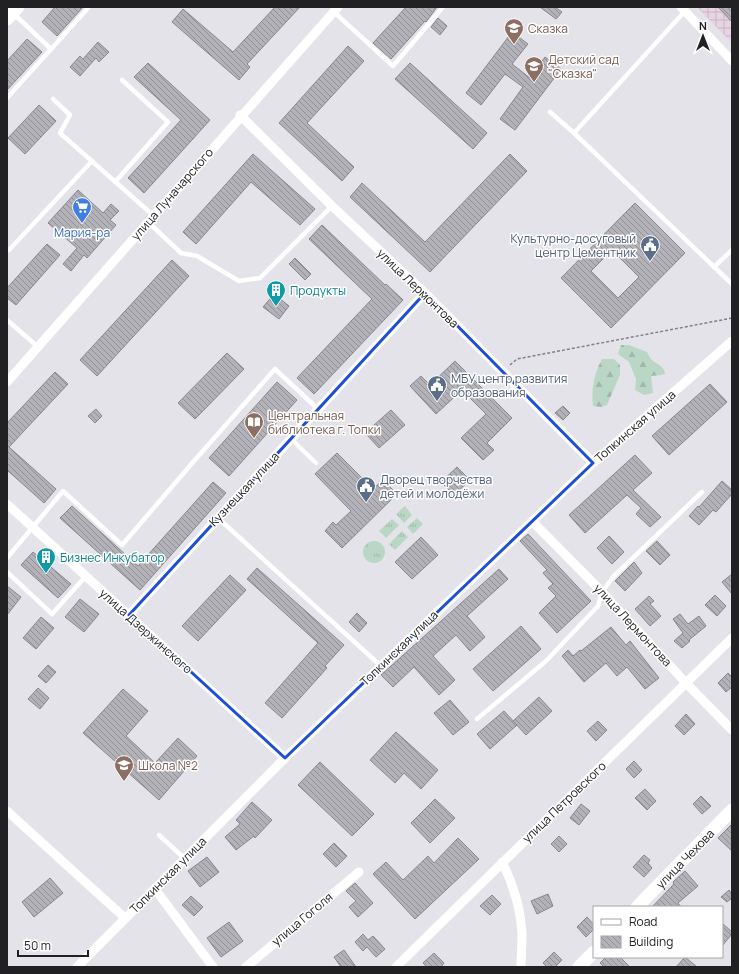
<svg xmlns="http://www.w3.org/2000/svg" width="739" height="974" viewBox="0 0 739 974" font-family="Manrope,sans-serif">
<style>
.industrial{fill:url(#industrial-grid)}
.grass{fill:url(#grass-tufts)}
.forest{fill:url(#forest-firs)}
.building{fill:url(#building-back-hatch);stroke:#88878d;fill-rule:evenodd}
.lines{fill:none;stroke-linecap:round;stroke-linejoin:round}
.path{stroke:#818084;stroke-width:1.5;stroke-dasharray:3 2;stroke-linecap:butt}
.lane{stroke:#fff;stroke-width:4.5}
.street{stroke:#fff;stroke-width:9}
.secondary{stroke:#fff;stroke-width:13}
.marked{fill:none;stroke:#1d4ed8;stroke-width:3;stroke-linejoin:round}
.labels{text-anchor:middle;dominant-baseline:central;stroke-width:3;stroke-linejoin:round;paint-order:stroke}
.education-label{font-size:12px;fill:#785e54;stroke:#fff;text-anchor:start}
.street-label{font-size:12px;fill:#212022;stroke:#fff}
.shop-label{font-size:12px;fill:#366cbe;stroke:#fff}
.service-label{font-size:12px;fill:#4e5e75;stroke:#fff;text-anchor:start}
.culture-label{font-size:12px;fill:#0d838f;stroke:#fff;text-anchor:start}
</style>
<defs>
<pattern id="industrial-grid" width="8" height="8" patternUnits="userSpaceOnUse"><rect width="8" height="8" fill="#e7d3e2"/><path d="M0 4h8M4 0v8" fill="none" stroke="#c6b5c2"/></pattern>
<pattern id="grass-tufts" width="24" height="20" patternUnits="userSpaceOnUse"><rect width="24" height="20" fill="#bad7c6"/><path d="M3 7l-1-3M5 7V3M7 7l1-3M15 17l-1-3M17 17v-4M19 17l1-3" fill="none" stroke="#a0b8aa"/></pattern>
<pattern id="forest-firs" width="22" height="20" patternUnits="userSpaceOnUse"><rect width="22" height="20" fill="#bad7c6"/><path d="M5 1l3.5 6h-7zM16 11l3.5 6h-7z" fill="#a0b8aa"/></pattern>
<pattern id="building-back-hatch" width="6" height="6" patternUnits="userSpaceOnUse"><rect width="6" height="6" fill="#b3b2b8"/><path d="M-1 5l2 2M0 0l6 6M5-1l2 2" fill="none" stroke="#919095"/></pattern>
</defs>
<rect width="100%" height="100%" fill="#e4e3e9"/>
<path class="industrial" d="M697,7h35v36z"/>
<g class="grass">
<path d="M405,506l7,9 -8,8 -8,-9z"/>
<path d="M417,518l6,6 -10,10 -6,-7z"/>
<path d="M392,519l7,6 -13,13 -7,-7z"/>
<path d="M402,531l6,6 -13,13 -6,-6z"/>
<circle cx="374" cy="552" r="11"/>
</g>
<g class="forest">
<path d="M621,345h8l18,7c1,2 3,6 5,8 5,5 12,5 13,14l-4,1 -10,1 2,17 -9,2 -9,-5 1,-11 -7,-17 -11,-8z"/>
<path d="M602,359h12l6,6v10l-13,30 -6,2 -8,-1c-2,-16 1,-33 9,-47z"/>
</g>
<g class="building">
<path d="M55,7h28l-26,29 -15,-14z"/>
<path d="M275,7h25l-53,57 3,3 -11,13 -67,-58 11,-13 50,43z"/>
<path d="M406,7h31l-11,15 -1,-1 -34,38 -18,-16z"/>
<path d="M540,7h15l7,5 -6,7z"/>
<path d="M718,7h14v15z"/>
<path d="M438,18l9,8 -7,9 -9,-8z"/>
<path d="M512,32l16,12 -16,20 18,14 15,-21 16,12 -46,61 -15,-11 23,-32 -18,-13 -24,31 -15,-12z"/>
<path d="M27,39l15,13 -35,38v-29z"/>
<path d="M98,42l11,10 -10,10 -3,-4 -16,18 -10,-9 10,-11 3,3z"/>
<path d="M348,46l16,15 -57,62 47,44 -12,14 -63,-58z"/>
<path d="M148,63l62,57 -66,73 -16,-15 53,-58 -47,-43z"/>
<path d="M410,63l77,70 -14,16 -78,-70z"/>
<path d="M39,105l17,16 -31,33 -17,-16z"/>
<path d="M253,154l62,55 -15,16 -49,-43 -55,62 -13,-12z"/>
<path d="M510,154l17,17 -97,101 -80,-75 12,-14 63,59z"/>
<path d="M78,190l25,23 8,-9 8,7 -9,9 6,5 -29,33 -3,-3 -13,16 -8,-7 14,-16 -29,-25z"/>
<path d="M635,203l50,50 -74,75 -50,-50zM612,250l27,27 -21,21 -27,-27z"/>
<path d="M322,225l63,60 1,-1 17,16 -89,94 -17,-16 75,-79 -63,-60z"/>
<path d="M47,244l13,11 -44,50 -9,-7v-10z"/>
<path d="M295,258l16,16 -6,6 -16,-16z"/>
<path d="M172,260l17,16 -92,100 -17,-16z"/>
<path d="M274,294l15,12 -10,13 -16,-12z"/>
<path d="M227,353l17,16 -49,50 -17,-16z"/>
<path d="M455,361l57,57 -25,25 7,7 -11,10 -22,-22 25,-24 -24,-24 -26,24 -26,-28 11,-10 9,9z"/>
<path d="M55,372l13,12 -59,63 47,42 -12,14 -37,-33v-47z"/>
<path d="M277,382l20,18 -68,76 -20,-18z"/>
<path d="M710,384l17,18 -58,53 -17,-19z"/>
<path d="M563,406l7,7 -7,7 -8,-7z"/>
<path d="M96,409l6,7 -7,7 -7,-7z"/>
<path d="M391,410l14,15 -26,23 -14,-15z"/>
<path d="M337,453l36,36 10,-9 14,14 -55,54 -17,-17 8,-9 3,3 15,-14 -36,-37z"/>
<path d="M635,455l17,18 -19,17 28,27 -11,10 -14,-13 5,-6 -14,-13 -42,38 -16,-18z"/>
<path d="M457,467l13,13 -16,15 -13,-13z"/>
<path d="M722,481l10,9v4l-16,18 -3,-2 -14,15 -10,-9 9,-10 1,1z"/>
<path d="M213,482l13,11 -86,97 -80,-72 12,-12 66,60z"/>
<path d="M528,534l63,67 -34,32 -18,-20 17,-17 -8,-8 5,-4 -10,-11 4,-3 -27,-29z"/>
<path d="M609,536l15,16 -12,12 -15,-16z"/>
<path d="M421,537l17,18 -26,24 -17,-17z"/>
<path d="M657,541l13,14 -10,10 -14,-14z"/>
<path d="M33,552l38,32 -13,14 -37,-33z"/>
<path d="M634,562l8,11 -17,18 -10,-10z"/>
<path d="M257,568l87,77 -19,21 2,2 -45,50 -17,-15 53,-60 -71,-64z"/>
<path d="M499,569l9,10 -41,37 18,21 -15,14 -14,-16 -23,21 22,24 -16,15 -25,-28 -21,20 -12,-12z"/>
<path d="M732,574v20l-10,-12z"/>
<path d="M230,575l16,15 -48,51 -16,-15z"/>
<path d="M7,586l14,11 -14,18z"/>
<path d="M715,595l11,11 -9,10 -12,-11z"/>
<path d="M649,596l5,5 -4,3 11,12 -11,10 -15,-17z"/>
<path d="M80,599l19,15 -15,18 -19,-15z"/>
<path d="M357,613l10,10 -8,9 -10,-10z"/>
<path d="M680,614l8,10 11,-8 7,10 -17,14 1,1 -8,7 -8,-7 9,-8 -10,-14z"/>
<path d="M41,617l13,11 -18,21 -13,-11z"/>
<path d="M521,626l20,23 -48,42 -20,-22z"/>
<path d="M611,627l15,18 4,-4 29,37 -14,11 -18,-22 -10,9 -11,-13 -22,19 -22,-26 6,-6 5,6 7,-6 1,1z"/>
<path d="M48,665l8,7 -10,11 -8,-7z"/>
<path d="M728,673l4,4v10l-6,5 -8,-9z"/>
<path d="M38,688l11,10 -9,11 -12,-10z"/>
<path d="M123,689l25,22 -22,25 29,27 23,-25 19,18 -38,44 -76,-67z"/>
<path d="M539,697l13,14 -26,24 -13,-14z"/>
<path d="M450,700l19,22 -16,13 -19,-22z"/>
<path d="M504,711l13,14 -27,24 -13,-15z"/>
<path d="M686,714l9,10 -11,11 -9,-9z"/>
<path d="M598,721l9,9 -11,11 -9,-10z"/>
<path d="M396,732l42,38 -17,19 -17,-16 -9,10 -25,-23z"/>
<path d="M634,761l8,9 -8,8 -8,-9z"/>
<path d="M320,762l54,52 -22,22 -54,-51z"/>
<path d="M645,789l11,12 -9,9 -12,-12z"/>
<path d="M701,796l10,10 -9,8 -9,-10z"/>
<path d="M435,799l20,19 -25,25 -19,-20z"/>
<path d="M252,802l20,18 -17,18 -1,-2 -18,14 -11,-13 15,-13 -4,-4z"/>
<path d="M581,804l9,7 -11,14 -9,-7z"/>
<path d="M732,824v27l-14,-13z"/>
<path d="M559,836l8,8 -8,8 -8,-8z"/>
<path d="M458,838l21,21 -64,60 -42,-45 13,-12 17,18 25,-24 6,7z"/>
<path d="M334,843l13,13 -11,11 -13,-13z"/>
<path d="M644,855l6,5 -2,3 4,5 -8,9 -11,-10z"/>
<path d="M207,857l12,15 -19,15 -12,-16z"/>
<path d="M685,871l13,15 -20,17 3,4h-29l22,-23 -1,-2z"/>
<path d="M50,878l13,15 -29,24 -12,-15z"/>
<path d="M355,883l18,20 -15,14 -9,-10 7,-6 -10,-10z"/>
<path d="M729,890l3,5v3l-5,4 -6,-5z"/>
<path d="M548,894l5,12 -16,8 -6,-13z"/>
<path d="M492,895l9,9 -11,11 -10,-9z"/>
<path d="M191,896l12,11 -9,9 -12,-11z"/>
<path d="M587,917l7,8v4l-8,8 -9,-10z"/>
<path d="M229,922l14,19 -22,16 -14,-19z"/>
<path d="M722,923l10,9v2l-10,12z"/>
<path d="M363,934l5,6 5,-4 12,13 -9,8 -9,-10 -4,4 -8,-9z"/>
<path d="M344,950l12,17h-15l-7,-10z"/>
<path d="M554,952l8,8 -7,7h-8l-4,-4z"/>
<path d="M434,953l10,10 -3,4h-14l-4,-4z"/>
<path d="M606,957h14l10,10h-26l-4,-4z"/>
<path d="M685,957l12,10h-21z"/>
</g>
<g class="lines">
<path class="path" d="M510,365l7,-6 215,-41"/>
<g class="lane">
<path d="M685,11l-111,122 158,151"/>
<path d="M334,12l59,54 50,-59"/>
<path d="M14,14l37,35"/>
<path d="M7,98l82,-91"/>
<path d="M53,99l17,16 -10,18 94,83"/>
<path d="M550,112l24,21"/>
<path d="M115,182l53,-60 -46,-42"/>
<path d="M148,222l33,31 16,3 42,25 21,-3 72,-72"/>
<path d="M9,250l83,-89"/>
<path d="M714,267l18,-17"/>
<path d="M7,320l31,27"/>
<path d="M291,439l25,24"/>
<path d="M218,518l163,148"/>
<path d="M7,558l56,-67 59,54 72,-84 81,-92 43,40"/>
<path d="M7,572l45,42 34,-38"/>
<path d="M477,719l69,-58 52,-55 4,-14 11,-15 89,-85"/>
<path d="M159,835l26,24"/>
</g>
<g class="street">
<path d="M681,7l51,54"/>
<path d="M240,115l92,91 93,87 168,170"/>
<path d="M7,382c111,-124 220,-251 331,-375"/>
<path d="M7,504l278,254"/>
<path d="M532,521l70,71 84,91 46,47"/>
<path d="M129,615l296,-322"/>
<path d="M7,811l118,107"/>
<path d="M502,862c11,22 19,48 20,73 0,11 -1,21 -1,32"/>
<path d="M155,889l58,78"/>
<path d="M77,967l208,-209 308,-295 139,-122"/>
<path d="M246,967l113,-95"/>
<path d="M396,967l336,-329"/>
</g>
<g class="secondary">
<path d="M7,19l11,-12"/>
<path id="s1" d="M637,907l95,-97"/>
<path d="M579,967l15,-15"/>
</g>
</g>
<path class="marked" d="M425,293l168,170 -308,295 -156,-143z"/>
<defs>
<g id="school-pin" transform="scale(1)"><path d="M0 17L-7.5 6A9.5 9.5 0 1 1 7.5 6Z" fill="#8d6e63" stroke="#fff"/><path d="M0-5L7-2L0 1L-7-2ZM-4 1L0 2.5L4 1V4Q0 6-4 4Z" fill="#fff"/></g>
<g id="supermarket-pin" transform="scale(1)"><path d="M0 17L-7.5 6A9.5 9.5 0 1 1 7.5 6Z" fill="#3f7fe0" stroke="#fff"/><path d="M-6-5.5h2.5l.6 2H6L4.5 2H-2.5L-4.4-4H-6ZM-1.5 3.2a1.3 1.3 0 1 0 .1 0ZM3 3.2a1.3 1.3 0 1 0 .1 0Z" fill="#fff"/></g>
<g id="civic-pin" transform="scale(1)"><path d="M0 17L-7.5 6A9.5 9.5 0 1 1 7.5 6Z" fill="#5c6f8a" stroke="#fff"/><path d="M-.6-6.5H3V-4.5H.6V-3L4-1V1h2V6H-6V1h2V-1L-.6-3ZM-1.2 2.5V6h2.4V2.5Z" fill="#fff"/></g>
<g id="building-pin" transform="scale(1)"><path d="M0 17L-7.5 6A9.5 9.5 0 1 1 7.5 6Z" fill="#0f9aa8" stroke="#fff"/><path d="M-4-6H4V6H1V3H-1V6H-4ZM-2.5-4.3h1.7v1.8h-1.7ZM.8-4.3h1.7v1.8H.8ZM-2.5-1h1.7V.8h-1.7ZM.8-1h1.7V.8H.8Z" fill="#fff"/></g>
<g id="library-pin" transform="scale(1)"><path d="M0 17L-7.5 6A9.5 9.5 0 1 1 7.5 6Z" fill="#8d6e63" stroke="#fff"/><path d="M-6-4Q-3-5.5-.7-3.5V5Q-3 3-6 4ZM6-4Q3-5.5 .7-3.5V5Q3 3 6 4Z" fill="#fff"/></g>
</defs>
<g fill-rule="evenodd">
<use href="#school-pin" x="514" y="28"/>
<use href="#school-pin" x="534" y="66"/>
<use href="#supermarket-pin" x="82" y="207"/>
<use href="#civic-pin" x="650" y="245"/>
<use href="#building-pin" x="276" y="290"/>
<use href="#civic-pin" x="437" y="385"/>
<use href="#library-pin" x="254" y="422"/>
<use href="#civic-pin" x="366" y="486"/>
<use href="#building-pin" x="46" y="557"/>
<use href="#school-pin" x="124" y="765"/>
</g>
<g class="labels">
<g class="education-label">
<text x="528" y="28">Сказка</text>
<text x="548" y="59">Детский сад<tspan x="548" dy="14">"Сказка"</tspan></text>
<text x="268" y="415">Центральная<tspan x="268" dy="14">библиотека г. Топки</tspan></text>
<text x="138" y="765">Школа №2</text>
</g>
<g class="street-label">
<text transform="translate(172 194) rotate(-49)">улица Луначарского</text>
<text transform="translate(418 288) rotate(44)">улица Лермонтова</text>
<text transform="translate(635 426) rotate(-41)">Топкинская улица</text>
<text transform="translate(244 489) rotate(-47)">Кузнецкая улица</text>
<text transform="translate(633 625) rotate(47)">улица Лермонтова</text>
<text transform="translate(146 631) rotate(42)">улица Дзержинского</text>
<text transform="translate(399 648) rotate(-44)">Топкинская улица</text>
<text transform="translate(564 802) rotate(-44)">улица Петровского</text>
<text stroke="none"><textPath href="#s1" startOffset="68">улица Чехова</textPath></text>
<text transform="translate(168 875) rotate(-45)">Топкинская улица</text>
<text transform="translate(302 919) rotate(-40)">улица Гоголя</text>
</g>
<g class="shop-label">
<text x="82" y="232">Мария-ра</text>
</g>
<g class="service-label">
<text x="636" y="238" text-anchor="end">Культурно-досуговый<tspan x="636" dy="14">центр Цементник</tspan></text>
<text x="451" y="378">МБУ центр развития<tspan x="451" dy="14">образования</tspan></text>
<text x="380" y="479">Дворец творчества<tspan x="380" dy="14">детей и молодёжи</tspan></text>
</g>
<g class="culture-label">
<text x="290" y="290">Продукты</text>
<text x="60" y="557">Бизнес Инкубатор</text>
</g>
</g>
<rect width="739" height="974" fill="none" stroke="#212022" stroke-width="16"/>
<rect x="593" y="906" width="130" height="52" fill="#ffffff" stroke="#a6a6a7"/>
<rect x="601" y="919" width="20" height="6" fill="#ffffff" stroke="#a6a6a7"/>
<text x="629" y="926" font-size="12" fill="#212022">Road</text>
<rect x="601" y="936" width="20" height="12" fill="url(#building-back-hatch)" stroke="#a6a6a7"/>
<text x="629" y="946" font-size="12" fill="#212022">Building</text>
<g transform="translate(703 36)" stroke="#ffffff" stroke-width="3" paint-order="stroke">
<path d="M0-3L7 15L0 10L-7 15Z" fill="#212022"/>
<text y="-6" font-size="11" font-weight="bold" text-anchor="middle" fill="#212022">N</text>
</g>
<path d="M18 950v6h70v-6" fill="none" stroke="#212022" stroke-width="2"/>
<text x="24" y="950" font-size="12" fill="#212022" stroke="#ffffff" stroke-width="3" paint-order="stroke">50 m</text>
</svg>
